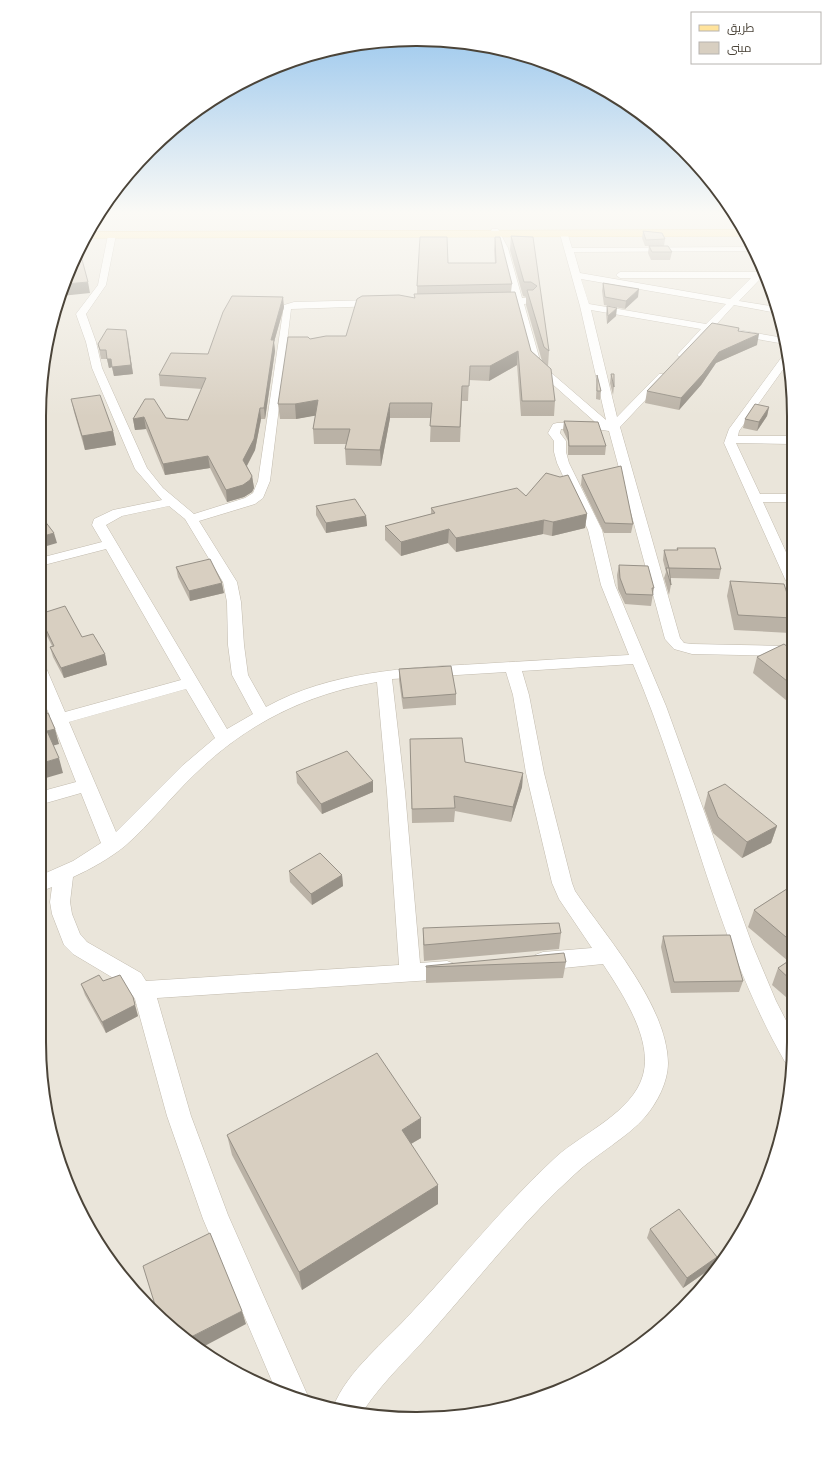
<svg xmlns="http://www.w3.org/2000/svg" width="833" height="1458" viewBox="0 0 833 1458" font-family="'Public Sans',Cairo,sans-serif">
<style>
.residential{fill:#eae5da}
.lines{fill:none;stroke-linecap:round;stroke-linejoin:round}
.minor-casing{stroke:#c2bbae;stroke-width:1}
.primary-casing{stroke:#e6c16a;stroke-width:1}
.minor{fill:#fff;fill-rule:evenodd}
.primary{fill:#ffe39c;fill-rule:evenodd}
.wall{fill:#bab2a6}
.shaded-wall{fill:#979187}
.building{fill:#d8cfc1;stroke:#979187}
.rim{fill:none;stroke:#4b4439;stroke-width:2}
</style>
<rect width="100%" height="100%" fill="#f6f3ec"/>
<path class="residential" d="M100,213h633l41,82 17,72 2,699 -19,97 -31,67 -78,95 -104,65 -120,28 -122,-12 -112,-51 -90,-84 -58,-108 -20,-122 1,-649 12,-73 38,-91z"/>
<g class="lines">
<g class="minor-casing">
<g id="minor">
<path d="M492,229h6l10,19 14,50h7l5,3 -2,2 -8,1 17,60 65,56 -26,-114 -20,-72 1,-2h6l5,16 178,-1 2,4 -178,1 6,21 150,26 21,-21h-131l-4,-3 4,-3h136l5,-3 4,8 -4,1 -22,23 38,6v6l-43,-8 -19,21 69,12 1,6 -75,-13 -24,26 -4,1 -5,-3 24,-26 -110,-19 26,107 42,-43h8l1,2 -48,51 60,211 4,5 8,1 100,2v10l-100,-2 -18,-5 -9,-10 -56,-208 -19,-3 -29,1 -1,4 6,8v11l3,11 33,67 13,55 51,121 86,238 24,57 17,33v31l-8,-3c-71,-124 -96,-268 -152,-398l-111,7 7,24 15,78 28,110 3,8c32,47 92,114 93,172 0,19 -11,40 -23,54 -17,20 -50,38 -70,57 -50,45 -91,98 -135,148 -25,30 -55,56 -77,89l-30,-4c15,-37 52,-65 79,-95 48,-51 92,-107 144,-155 27,-24 77,-45 87,-82 10,-36 -21,-82 -40,-111l-60,6 -8,-3 -3,-6 3,-6 8,-3 49,-4 -33,-49 -7,-16 -26,-110 -13,-78 -7,-23 -114,7 13,113 15,171 27,-2 8,3 3,6 -3,6 -8,3 -290,19 34,118 37,99 79,179 -3,6 -30,-14 -71,-167 -36,-103 -32,-117 -10,-14 -52,-31 -9,-9 -12,-31 -2,-12 2,-15 -13,5v-16l34,-15 28,-18 -20,-50 -42,12v-13l37,-10 -22,-56 -15,4v-11l11,-3 -11,-25v-26l6,2 2,3 18,42 116,-32 -75,-131 -66,17v-8l62,-16 -10,-17 2,-6 19,-9 49,-10 -27,-31 -43,-101 -6,-26 -10,-28 22,-29 10,-50 4,-2 4,2 -10,50 -20,29 10,28 6,26 45,100 16,20 31,26 51,-16 8,-5 5,-12 26,-176 10,-3 83,-2 5,3 -5,3 -86,3 -21,172 -7,17 -8,6 -56,17 38,61 4,20 3,43 4,30 18,32c65,-36 140,-39 212,-43 50,-3 100,-6 151,-9l-28,-70 -13,-55 -31,-67 -3,-11v-11l-6,-8 5,-9 4,-1 38,-1 -64,-57 -16,-61 -22,1 -5,-3 5,-3h20l-13,-51 -9,-17zM581,279l145,25 -20,20 -117,-20zM169,506l16,13 38,63 4,20 1,43 4,30 21,39 -26,15 -121,-204 16,-9zM377,682l10,110 12,173 -253,16 -5,-8 -54,-31 -7,-8 -8,-20 -2,-12 3,-25c18,-8 37,-19 52,-31 25,-22 46,-49 70,-72 51,-50 111,-80 182,-92zM186,689l29,49 -33,28 -66,66 -47,-110z"/>
<path d="M787,353l2,8 -50,70 -1,5h53v8l-55,-1 24,51h31v8h-28l28,61 1,20 -5,-1 -2,-3 -61,-136 5,-14 55,-75z"/>
</g>
</g>
<g class="primary-casing">
<path id="primary" d="M742,230l3,6 -660,2 3,-6z"/>
</g>
<use href="#minor" class="minor"/>
<use href="#primary" class="primary"/>
</g>
<g class="wall">
<path d="M643,231l22,8 -1,7 8,6 -2,8h-19l-3,-7 1,-7h-4l-3,-8z"/>
<path d="M511,236l22,1 16,114 -1,15 7,35 -1,15h-33l-4,-51 -28,16 -20,-1 -1,21h-6l-2,41h-30l1,-24h-41l-9,48 -35,-1 -1,-16 1,-5h-32l-1,-15 3,-14 -20,4h-16l-2,-15 32,-65 36,-3 68,-38 3,-4v-8l31,-23h47l-1,-13 1,-13 17,47 -1,8 20,59 11,10 -16,-56v-8l-3,-1 -13,-46z"/>
<path d="M603,283l35,14 -13,12 -21,-4 -2,-14z"/>
<path d="M607,306l9,10 -9,8 -1,-10z"/>
<path d="M284,307l-10,35 1,9 -10,68h-4l-6,31 -8,16 5,10 2,12 -2,4 -8,5 -17,5 -17,-34 -45,7 -19,-46 -11,1 -2,-11 33,-1 22,2 14,-31 -42,-3 -1,-11 49,-21z"/>
<path d="M739,328v3l18,14 -41,18 -15,22 -22,25 -34,-7 2,-12z"/>
<path d="M128,338l5,36 -19,2 -2,-9 -3,1 -2,-9h-6l-3,-15z"/>
<path d="M611,374l3,13 -1,8 -3,-12z"/>
<path d="M597,375l4,16 -1,9 -4,-1z"/>
<path d="M71,399l42,32 3,14 -31,5 -11,-38z"/>
<path d="M769,407l-2,9 -10,15 -14,-3 2,-9z"/>
<path d="M564,421l42,25 -1,9h-37v-14l-5,-11z"/>
<path d="M789,435h2v24l-5,-13z"/>
<path d="M582,475l51,49 -2,9h-27l-23,-48z"/>
<path d="M526,496l61,18 -2,14 -33,8 -9,-2 -87,18 -8,-9 -47,13 -16,-16v-14l46,-12v-6z"/>
<path d="M316,506l50,10 1,10 -41,7 -10,-18z"/>
<path d="M677,548l44,21 -2,10 -49,-1 1,7 -2,10 -5,-17 2,-6 -3,-12 1,-10h13z"/>
<path d="M619,565l35,23 -3,18 -26,-2 -7,-15 -1,-14z"/>
<path d="M176,567l48,26 -34,8 -12,-24z"/>
<path d="M730,581l62,28v19l-2,5 -56,-3 -7,-34z"/>
<path d="M40,614l42,23 23,17 2,11 -43,13 -11,-21 -3,-10 2,-1 -11,-22 -1,-4z"/>
<path d="M792,650v55l-39,-32 4,-16z"/>
<path d="M399,669l57,25v11l-53,4 -4,-29z"/>
<path d="M410,739l55,23 58,11 -1,14 -11,35 -56,-11 -1,11 -42,1z"/>
<path d="M296,772l77,20 -51,22 -25,-31z"/>
<path d="M708,792l69,34 -6,17 -29,15 -29,-25 -9,-25z"/>
<path d="M289,871l53,4 1,11 -31,19 -22,-23z"/>
<path d="M793,885v118l-21,-18 6,-17 10,-7 -40,-34 6,-17z"/>
<path d="M423,928l138,5 -2,16 -135,12 -1,-17z"/>
<path d="M663,936l80,45 -4,11 -68,1 -10,-46z"/>
<path d="M566,962l-3,16 -137,5v-17z"/>
<path d="M81,984l57,32 -32,17 -21,-38z"/>
<path d="M227,1135l194,3 -10,6 27,60 -136,86 -70,-135z"/>
<path d="M650,1229l67,28 -4,10 -30,21 -36,-50z"/>
</g>
<g class="shaded-wall">
<path d="M100,213h6l-14,17 -4,1z"/>
<path d="M88,282l2,11 -29,3 5,-12z"/>
<path d="M639,289l-1,8 -13,12 1,-8z"/>
<path d="M283,297l1,10 -10,35 1,9 -10,68 -1,-11 7,-68z"/>
<path d="M617,308l-1,8 -9,8 1,-8z"/>
<path d="M126,330l7,44 -19,2 -2,-9z"/>
<path d="M759,334l-2,11 -41,18 -15,22 -22,25 2,-12 38,-46z"/>
<path d="M518,351l-1,14 -28,16 1,-15z"/>
<path d="M107,359h4l2,8 -4,1z"/>
<path d="M318,400l1,15 -23,4 -1,-15z"/>
<path d="M390,403v15l-9,48 -1,-16z"/>
<path d="M769,407l-2,9 -10,15 2,-9z"/>
<path d="M260,408l1,11 -6,31 -11,21 -1,-11z"/>
<path d="M144,417l2,12 -11,1 -2,-11z"/>
<path d="M113,431l3,14 -31,5 -3,-14z"/>
<path d="M208,456l2,12 -45,7 -2,-11z"/>
<path d="M252,476l2,12 -2,4 -8,5 -17,5 -1,-12z"/>
<path d="M587,514l-2,14 -33,8 1,-14z"/>
<path d="M366,516l1,10 -41,7v-10z"/>
<path d="M544,520l-1,14 -87,18v-14z"/>
<path d="M449,529l-1,14 -47,13v-14z"/>
<path d="M54,533l3,10 -17,5v-11z"/>
<path d="M222,583l2,10 -34,8 -1,-10z"/>
<path d="M105,654l2,11 -43,13 -3,-10z"/>
<path d="M55,729l4,15 -7,2 -5,-15z"/>
<path d="M59,758l4,15 -24,7v-16z"/>
<path d="M523,773l-1,14 -11,35 2,-15z"/>
<path d="M373,781v11l-51,22 -1,-10z"/>
<path d="M777,826l-6,17 -29,15 5,-16z"/>
<path d="M342,875l1,11 -31,19 -1,-11z"/>
<path d="M133,997l5,19 -32,17 -4,-11z"/>
<path d="M421,1118v20l-19,11v-19z"/>
<path d="M438,1185v19l-136,86 -3,-18z"/>
<path d="M717,1257l-4,10 -30,21 4,-10z"/>
<path d="M242,1311l4,13 -47,25 -10,-11z"/>
</g>
<g class="building">
<path d="M643,231l19,2 3,6 -19,1z"/>
<path d="M511,236l22,1 16,114 -5,-4 -17,-57h6l4,-4 -6,-4h-7z"/>
<path d="M420,237h27l1,26h48l-1,-26h5l12,47 -95,2z"/>
<path d="M649,246h19l4,6h-20z"/>
<path d="M80,252l8,30 -22,2z"/>
<path d="M603,283l36,6 -13,12 -21,-4z"/>
<path d="M515,292l16,59 20,18 4,32h-33l-4,-50 -28,15h-20l-1,20h-7l-2,41 -30,-1 2,-23h-42l-10,47 -35,-1 5,-20h-37l5,-29 -23,4h-17l10,-67h20l2,2 16,-3h20l11,-37 5,-3 37,-1 16,3 -1,-4z"/>
<path d="M232,296l51,1 -12,43h3l-10,68h-4l-6,31 -11,21 9,16 -2,4 -7,5 -17,5 -18,-34 -45,8 -19,-47 -11,2 12,-20h9l12,19 22,2 18,-42 -47,-3 12,-22 37,1 15,-42z"/>
<path d="M607,306l10,2 -9,8z"/>
<path d="M712,323l27,5 -1,3 21,3 -40,18 -16,22 -22,24 -34,-7z"/>
<path d="M107,329l19,1 5,35 -19,2 -1,-8h-4l-1,-9h-6l-2,-6z"/>
<path d="M611,374h3v13z"/>
<path d="M597,375l4,16h-4z"/>
<path d="M100,395l13,36 -31,5 -11,-37z"/>
<path d="M755,404l14,3 -10,15 -14,-3z"/>
<path d="M564,421l34,1 8,24h-37l-1,-14z"/>
<path d="M789,435h2v5z"/>
<path d="M621,466l12,58 -28,-1 -23,-48z"/>
<path d="M546,473l14,4 8,-2 19,39 -34,8 -9,-2 -88,18 -7,-9 -48,13 -16,-16 50,-13 -4,-5 86,-20 9,8z"/>
<path d="M355,499l11,17 -40,7 -10,-17z"/>
<path d="M41,516l13,17 -14,4v-20z"/>
<path d="M677,548h38l6,21 -52,-1 -5,-18h14z"/>
<path d="M210,559l12,24 -33,8 -13,-24z"/>
<path d="M619,565l29,1 6,22h-2l1,7 -27,-1 -6,-16z"/>
<path d="M666,568h3l2,17z"/>
<path d="M730,581l54,3 8,25v9l-54,-3z"/>
<path d="M65,606l17,31 11,-3 12,20 -44,14 -11,-21 4,-1 -14,-29v-3z"/>
<path d="M784,644l8,6v35l-35,-28z"/>
<path d="M451,666l5,28 -53,4 -4,-29z"/>
<path d="M48,713l7,16 -8,2 12,27 -20,6v-49z"/>
<path d="M462,738l3,24 58,11 -10,34 -59,-11 1,12 -43,1 -2,-70z"/>
<path d="M347,751l26,30 -52,23 -25,-32z"/>
<path d="M725,784l52,42 -30,16 -29,-25 -10,-25z"/>
<path d="M320,853l22,22 -31,19 -22,-23z"/>
<path d="M793,885v58l-39,-33z"/>
<path d="M559,923l2,10 -137,12 -1,-17z"/>
<path d="M730,935l13,46 -69,1 -11,-46z"/>
<path d="M564,953l2,9 -140,5v-1z"/>
<path d="M793,958v24l-15,-14z"/>
<path d="M99,975l4,6 17,-6 13,22 2,8 -33,17 -21,-38z"/>
<path d="M377,1053l44,65 -19,12 36,55 -139,87 -72,-137z"/>
<path d="M679,1209l38,48 -30,21 -37,-49z"/>
<path d="M210,1233l32,78 -53,27 -33,-30 -13,-42z"/>
</g>
<linearGradient id="sky" x2="0" y2="1"><stop stop-color="#8fc1ec"/><stop offset="0.51" stop-color="#fbfaf6"/><stop offset="1" stop-color="#fbfaf6" stop-opacity="0"/></linearGradient>
<rect width="833" height="417" fill="url(#sky)"/>
<path d="M0 0H833V1458H0ZM416 46H417A370 370 0 0 1 787 416V1042A370 370 0 0 1 417 1412H416A370 370 0 0 1 46 1042V416A370 370 0 0 1 416 46Z" fill="#fff" fill-rule="evenodd"/>
<path class="rim" d="M416 46H417A370 370 0 0 1 787 416V1042A370 370 0 0 1 417 1412H416A370 370 0 0 1 46 1042V416A370 370 0 0 1 416 46Z"/>
<rect x="691" y="12" width="130" height="52" fill="#ffffff" stroke="#b7b4b0"/>
<rect x="699" y="25" width="20" height="6" fill="#ffe39c" stroke="#b7b4b0"/>
<text x="727" y="32" font-size="12" fill="#4b4439">طريق</text>
<rect x="699" y="42" width="20" height="12" fill="#d8cfc1" stroke="#b7b4b0"/>
<text x="727" y="52" font-size="12" fill="#4b4439">مبنى</text>
</svg>
